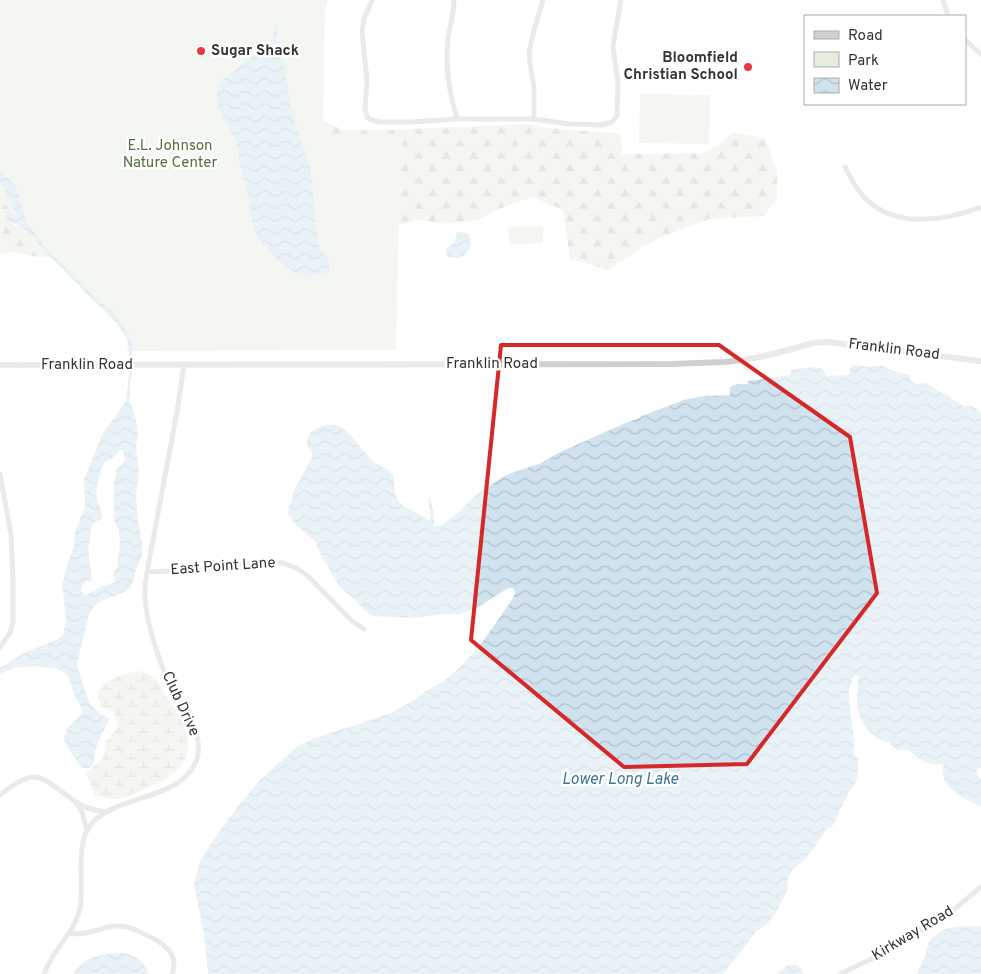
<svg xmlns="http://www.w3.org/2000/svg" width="981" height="974" viewBox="0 0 981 974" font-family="Overpass,sans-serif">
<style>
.forest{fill:url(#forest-firs)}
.wetland{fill:url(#wetland-marsh)}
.green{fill:#e6ecdf}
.water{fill:url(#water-waves);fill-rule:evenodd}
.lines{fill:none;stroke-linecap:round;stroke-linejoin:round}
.minor{stroke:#d0d0d0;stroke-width:5}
.tertiary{stroke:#d0d0d0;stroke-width:6}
.marked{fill:none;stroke:#d62828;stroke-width:4;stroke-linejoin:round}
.poi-dot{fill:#e63946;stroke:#fff;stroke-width:2}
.labels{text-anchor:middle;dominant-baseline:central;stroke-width:5;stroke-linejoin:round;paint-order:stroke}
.poi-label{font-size:15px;font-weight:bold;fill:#333;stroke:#fff;text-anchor:start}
.park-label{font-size:15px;fill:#56703f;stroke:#fff}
.street-label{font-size:15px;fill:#333;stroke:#fff}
.water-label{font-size:16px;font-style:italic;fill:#3f7597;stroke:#fff}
</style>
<defs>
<pattern id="forest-firs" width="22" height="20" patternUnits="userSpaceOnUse" patternTransform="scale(1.25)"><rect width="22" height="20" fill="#e6ecdf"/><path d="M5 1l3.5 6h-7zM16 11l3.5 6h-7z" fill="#c6cbc0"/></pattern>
<pattern id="wetland-marsh" width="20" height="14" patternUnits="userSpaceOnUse" patternTransform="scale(1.25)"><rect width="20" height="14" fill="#e6ecdf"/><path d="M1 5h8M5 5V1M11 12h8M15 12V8" fill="none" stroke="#c6cbc0"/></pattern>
<pattern id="water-waves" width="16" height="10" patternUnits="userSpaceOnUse" patternTransform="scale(1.25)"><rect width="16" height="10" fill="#cfe2ee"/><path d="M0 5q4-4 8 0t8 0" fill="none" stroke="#b2c2cd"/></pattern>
</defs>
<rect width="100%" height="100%" fill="#fff"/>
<g class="forest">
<path d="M4,0h324l-10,39 -1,79 26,12h46l138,-6 20,4 74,6 1,20 84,-1 27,-20 32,5 12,34v27l-13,17 -55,3 -57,22 -44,29 -38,-11 -7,-49 -30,-13 -27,9 -27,13 -31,5 -30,-4 -29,8 -259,108 -82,-86 -20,-26 -28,-214z"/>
<path d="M0,185l16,30 -5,-2 -2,-2 4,13 19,10 8,13 11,11 -19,-2 -20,-5 -12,4z"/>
</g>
<path class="wetland" d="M140,671c4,2 10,4 14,6 5,4 10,17 15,23 26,36 30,64 -15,85 -11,5 -28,14 -40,14 -6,0 -13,-3 -19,-4l-9,-22 17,-15 2,-14 13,-18 -4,-13 -13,-7c-1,-4 -4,-9 -3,-12 2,-15 30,-21 42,-23z"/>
<g class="green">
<path d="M0,0h325l-2,135h77l-4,215 -269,1 1,-11 -8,-13 -52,-52 -8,-12 -21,-24 -17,-19 -16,-14 -6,-8z"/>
<path d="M640,94l70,1 -1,49 -70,-1z"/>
<path d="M541,226l2,2v13l-2,2 -31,1 -1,-1 -1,-14 1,-2z"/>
</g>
<g class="water">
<path d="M275,27h2v8l-4,15 4,2 6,8 3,15 2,20 4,18 18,54 2,14 5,58 3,9 9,12v11l-5,3 -19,2 -7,-1 -21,-16 -16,-17 -8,-16 -3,-23 -10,-39 -3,-22 -19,-34 -1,-18 4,-8 27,-23 5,-3h9l6,-4 6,-19z"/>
<path d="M0,172l8,6 7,8 4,10 4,18 5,10 20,26 26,26 23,24 13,8 20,28 2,10v29l-2,6v22l6,16 2,17 -2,11 3,27 -3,22 2,25 4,23v12l-6,13 -2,11 -4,7 -6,5 -25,10 -8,8 -3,8 -11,46 5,18 8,22 9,9 10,6c-3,10 -10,19 -13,29 -2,5 -1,12 -3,17 -2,4 -7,3 -11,3l-12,-17 -7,-13 4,-9 15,-16 1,-2c-2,-5 -5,-10 -8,-14 -3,-8 -4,-19 -11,-25 -7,-6 -36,-6 -46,-5 -6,1 -12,4 -18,7v-6l26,-16 30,-12 7,-5 3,-16 -4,-34 7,-26 5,-12 1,-15 10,-26 -1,-27 19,-46 23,-32 3,-26v-23l-2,-14 -19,-26 -15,-11 -10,-12 -43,-42 -8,-13 -24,-14 -2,-5 1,-4 8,4 2,-2 -7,-10 -6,-16 -4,-2zM121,449l2,2 2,10 -8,7 -3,14v38l5,11 1,12 -2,15v8l-5,8 2,8c-4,3 -7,3 -12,4 -7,3 -12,8 -19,9l-3,-3c0,-5 2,-9 6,-12l3,1 2,-2 -4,-31 2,-6 1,-15 3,-5 7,-3 1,-4c-1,-6 -4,-10 -5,-16 -2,-7 3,-36 11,-39 1,-1 2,0 4,-1l5,-6z"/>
<path d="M462,232l7,2c1,4 2,9 1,13 -3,10 -14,13 -23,9l-1,-5 2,-4 6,-4 3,-10z"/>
<path d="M852,365l13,1 3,1 13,-2 15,7 14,3v4l3,4 3,1 10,-1 14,9 7,2 5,5 11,7c7,-2 14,1 18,8v354l-4,1c-1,4 -1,8 4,10v27c-13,-5 -35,-16 -38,-30 -1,-5 0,-9 1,-12 -11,1 -19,0 -27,-7 -1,-1 -6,-6 -7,-6 -10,-5 -10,5 -21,-9 -19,-2 -32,-24 -32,-42 0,-8 2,-16 1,-24l-3,-1c-3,4 -6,13 -6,18 0,16 4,32 5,47 0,5 -1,12 1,16 1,1 2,1 3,2 1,13 0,25 -9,34l-17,35 -5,1c-7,11 -18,28 -27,36 -4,3 -6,4 -9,8 -3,5 -5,11 -3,16 -5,11 -10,23 -18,32 -5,7 -14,10 -18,17l-29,37h-515l-4,-40 -10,-49 6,-24 12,-19 24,-33 25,-30 37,-33 17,-8 24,-8 11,-3 41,-14 26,-15 9,-7 18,-10 10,-8 25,-26 33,-47 3,-8 -2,-4h-4l-6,3 -26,17 -18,6h-17l-28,4 -41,-2 -9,-6 -7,-8 -17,-15 -17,-28 -8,-18 -19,-16 -8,-11 1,-8 2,-3 3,-13 18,-33c1,-8 -7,-10 -5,-17 1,-7 7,-10 13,-13 25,-12 38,21 53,34 6,4 15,8 19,13 5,7 -1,18 8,29 6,6 13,7 20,12 3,2 6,4 9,6l2,-1 -3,-22 2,-1 3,12 1,17h3l5,-1 10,-7 24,-23 30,-20 35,-12 17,-10 70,-31 9,-3 5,-3 42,-16 24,-5 1,1 21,-1v-8l7,-3h10l1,-3 43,-6v-5l24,-3 8,2 3,7 22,-1z"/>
<path d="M962,926h19v48h-64l8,-18 3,-12 5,-7 12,-8z"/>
<path d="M116,953c17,-1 26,5 33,21h-76c11,-17 23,-18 43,-21z"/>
<path d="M789,965h9l6,9h-27l3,-3z"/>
</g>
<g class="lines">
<g class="minor">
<path d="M372,0l-8,19 -2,12 5,50 -2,28 2,8 4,3 9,2h31l46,-3h77l35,5 33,1 10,-3 5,-6 1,-32 -5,-38 8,-46"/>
<path d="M454,0c0,13 -4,26 -6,38 -3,30 1,52 9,81"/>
<path d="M943,0l5,16"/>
<path d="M965,40l16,14"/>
<path d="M534,119v-32l-4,-23 -1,-12 4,-18 10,-34"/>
<path d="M845,167c4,8 8,16 14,24 29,39 82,31 122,16"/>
<path d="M0,474l11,61 2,44v43l-3,11 -10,14"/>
<path d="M147,572l44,-2 74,-8 18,1 13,5 11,7 46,47 11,7"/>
<path d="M0,795c40,-32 41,-16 76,7 8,6 19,8 29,10"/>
<path d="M77,804l5,8 5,18"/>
<path d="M69,933c17,4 32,-7 49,-7 14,0 48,16 54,29 3,6 2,13 0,19"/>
<path d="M44,974c8,-24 31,-41 36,-66 5,-26 -7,-67 14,-87 27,-27 96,-22 104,-67 4,-26 -20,-54 -31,-76 -9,-20 -21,-58 -22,-80 -1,-9 1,-17 2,-26l30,-160 7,-47"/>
<path d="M840,974l42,-20 38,-23 24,-13 37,-31"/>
</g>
<path class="tertiary" d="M0,365l672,-1 53,-2 25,-3 27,-6 36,-10 14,-1 154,19"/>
</g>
<path d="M0 0H981V974H0ZM501,345h218l131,92 27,156 -130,171 -123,3 -153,-127z" fill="#fff" fill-opacity=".55" fill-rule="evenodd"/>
<path class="marked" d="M501,345h218l131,92 27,156 -130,171 -123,3 -153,-127z"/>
<g class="poi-dot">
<circle cx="201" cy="51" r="5"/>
<circle cx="748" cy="67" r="5"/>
</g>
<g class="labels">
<g class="poi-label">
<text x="211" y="51">Sugar Shack</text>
<text x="738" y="58" text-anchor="end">Bloomfield<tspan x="738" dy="17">Christian School</tspan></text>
</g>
<g class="park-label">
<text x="170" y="146">E.L. Johnson<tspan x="170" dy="17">Nature Center</tspan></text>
</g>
<g class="street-label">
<text transform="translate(894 350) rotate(7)">Franklin Road</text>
<text x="492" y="364">Franklin Road</text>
<text x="87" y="365">Franklin Road</text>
<text transform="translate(223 567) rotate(-4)">East Point Lane</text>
<text transform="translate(180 704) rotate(65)">Club Drive</text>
<text transform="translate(913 934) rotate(-31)">Kirkway Road</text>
</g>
<g class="water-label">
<text x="620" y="780">Lower Long Lake</text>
</g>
</g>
<rect x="804" y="15" width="162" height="90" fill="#ffffff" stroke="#adadad"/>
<rect x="814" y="31" width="25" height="8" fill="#d0d0d0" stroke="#adadad"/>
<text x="848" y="40" font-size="15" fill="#333333">Road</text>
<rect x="814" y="52" width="25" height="15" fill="#e6ecdf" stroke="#adadad"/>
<text x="848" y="65" font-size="15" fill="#333333">Park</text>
<rect x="814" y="78" width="25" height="15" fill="url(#water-waves)" stroke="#adadad"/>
<text x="848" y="90" font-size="15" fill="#333333">Water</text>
</svg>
